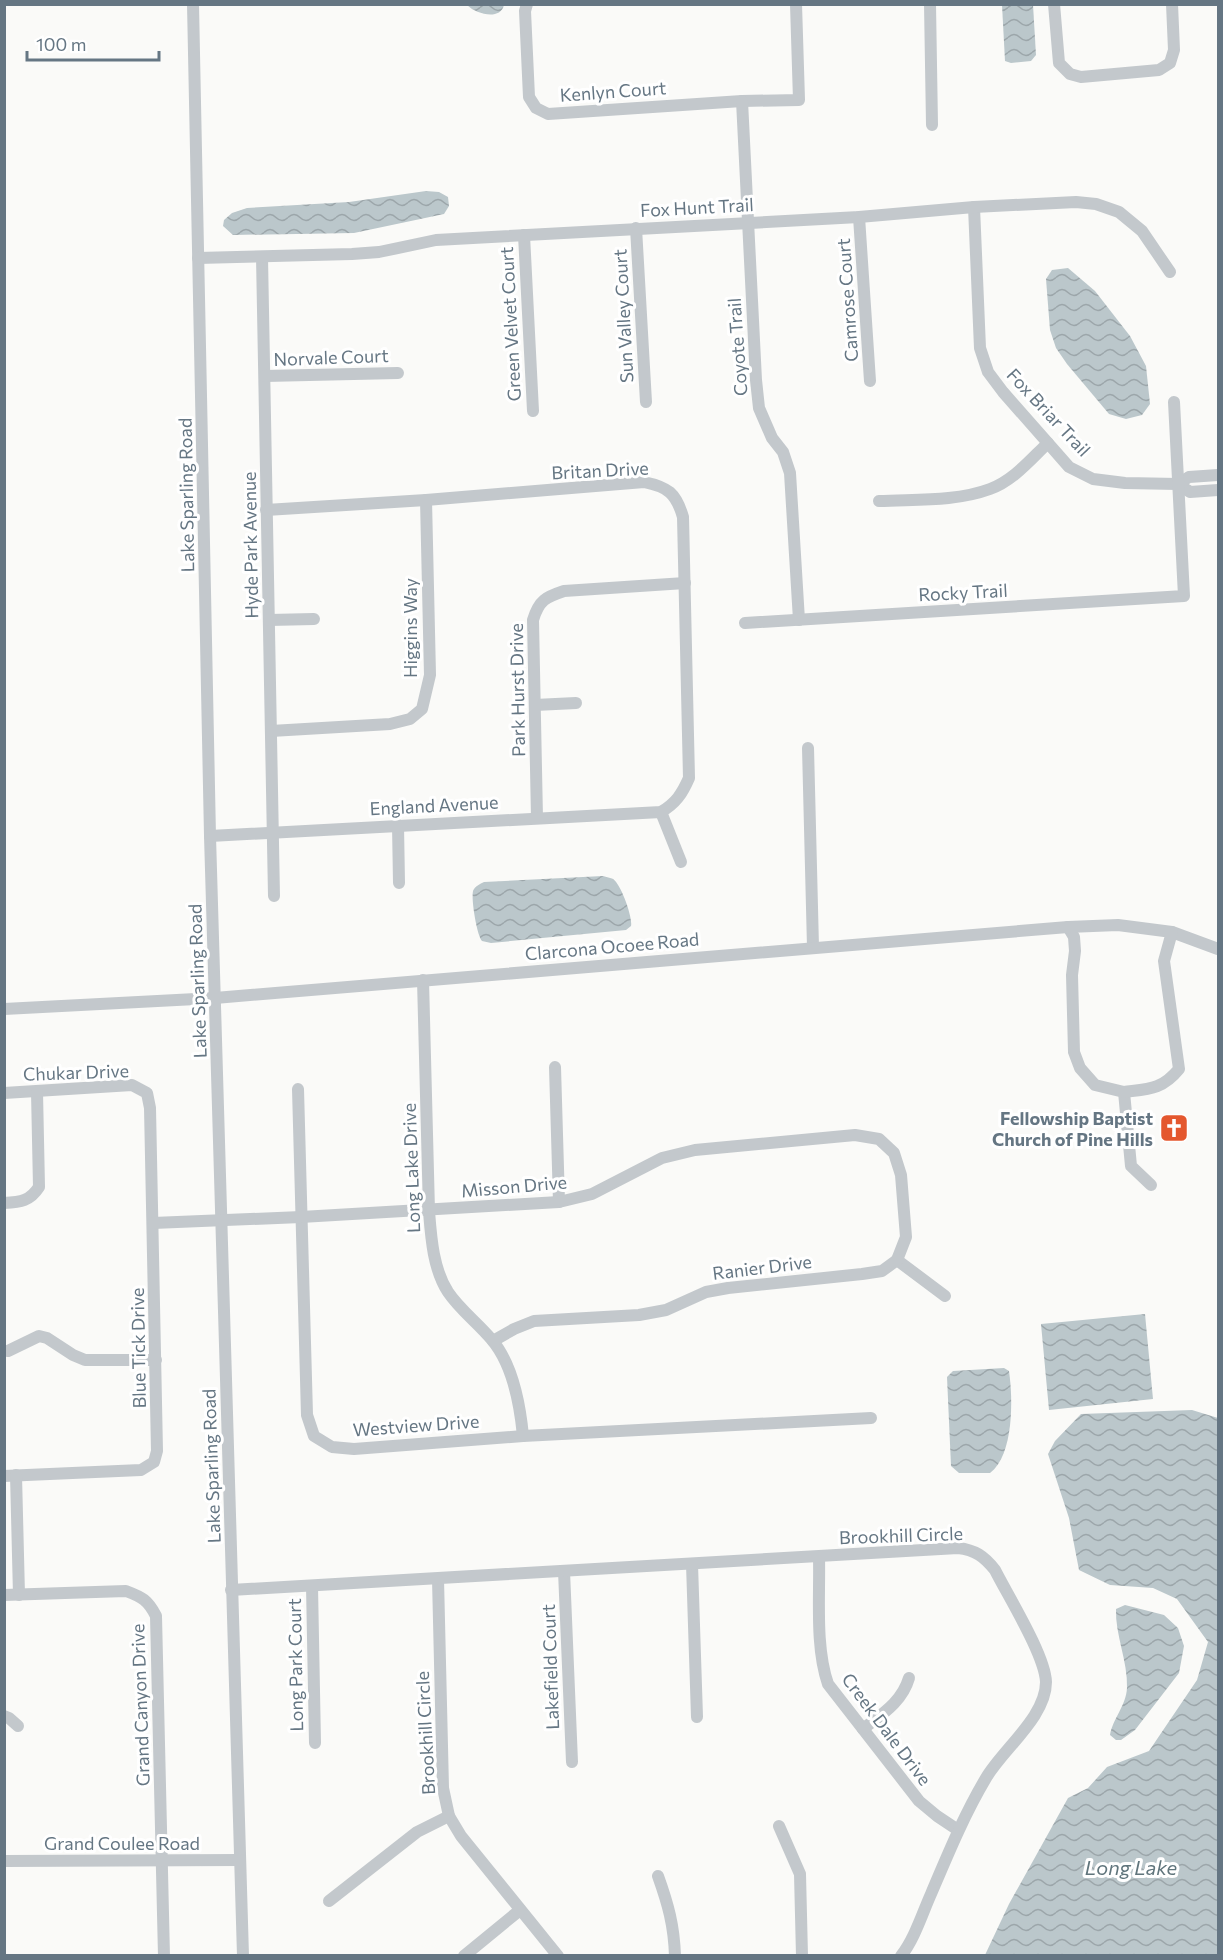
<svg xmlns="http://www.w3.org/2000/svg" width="1223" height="1960" viewBox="0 0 1223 1960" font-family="Commissioner,sans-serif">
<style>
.water{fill:url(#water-waves)}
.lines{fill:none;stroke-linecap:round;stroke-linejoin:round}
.minor{stroke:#c3c8cc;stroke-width:12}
.labels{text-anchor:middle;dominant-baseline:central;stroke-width:6;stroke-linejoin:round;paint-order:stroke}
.street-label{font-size:18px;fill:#657683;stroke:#fff}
.poi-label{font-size:18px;font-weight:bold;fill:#657683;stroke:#fff;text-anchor:end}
.water-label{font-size:20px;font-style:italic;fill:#60757c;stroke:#fff}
</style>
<defs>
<pattern id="water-waves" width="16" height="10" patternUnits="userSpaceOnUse" patternTransform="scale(1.5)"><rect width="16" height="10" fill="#bbc7cb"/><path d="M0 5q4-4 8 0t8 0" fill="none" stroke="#9ca6aa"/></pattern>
</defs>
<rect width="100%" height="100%" fill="#fafaf8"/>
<g class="water">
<path d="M467,5h37c-4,16 -28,9 -37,0z"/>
<path d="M1002,5h31l3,50 -5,6 -20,2 -6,-2z"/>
<path d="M426,191l13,1 9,5 1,9 -5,8 -90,19 -121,2 -10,-9 1,-6 8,-7 15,-5 102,-6z"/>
<path d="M1068,268l27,23 35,45 16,30 4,38 -8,11 -16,4 -17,-5 -42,-50 -11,-16 -6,-18 -4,-51 6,-9z"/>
<path d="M603,876c3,1 8,2 10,3 8,5 20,39 18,47l-5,4 -135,13 -9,-2c-5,-6 -11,-41 -9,-50 2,-5 7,-7 11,-9z"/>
<path d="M1145,1314l8,85 -104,11 -8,-86z"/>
<path d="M1004,1368l5,3c4,27 5,84 -19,102h-31l-8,-7 -4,-89 6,-6z"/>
<path d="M1192,1410l26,8v537h-233l24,-51 59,-106 20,-10 19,-21 42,-16 48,-71 11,-38 -31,-43 -24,-11 -43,-3 -31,-15 -10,-52 -21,-64 7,-13 26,-27z"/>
<path d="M1125,1605l39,10 14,13 6,18 -5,27 -44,57 -14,10h-5l-6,-5c3,-17 16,-29 17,-47 1,-27 -12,-53 -11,-79z"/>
</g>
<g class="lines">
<g class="minor">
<path d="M193,4l17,832 33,1120"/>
<path d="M527,4l-2,7 4,86 7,11 12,6 194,-13 57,-1 -3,-96"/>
<path d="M930,4l2,121"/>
<path d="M1054,4l5,59 11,11 11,3 78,-7 11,-7 4,-13 -2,-46"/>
<path d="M742,101l14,279 3,28 13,30 11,14 7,21 9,147"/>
<path d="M974,207l6,141 8,24 15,20 66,75 24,12 32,4 53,1 12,8 28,-2"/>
<path d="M859,217l11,164"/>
<path d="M636,228l10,174"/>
<path d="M524,235l9,176"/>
<path d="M262,257l12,639"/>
<path d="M198,258l154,-4 27,-2 57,-12 423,-23 115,-10 102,-5 20,2 23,8 23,19 28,41"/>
<path d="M265,376l133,-3"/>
<path d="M1178,484l11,-7 29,-2"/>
<path d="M879,501c36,-2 76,1 111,-12 23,-8 41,-30 58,-46"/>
<path d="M269,620l45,-1"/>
<path d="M745,623l439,-27 -10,-194"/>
<path d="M535,705l41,-2"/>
<path d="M271,731l119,-7 20,-5 12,-10 8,-34 -4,-175"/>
<path d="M808,748l5,199"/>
<path d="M661,812l20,50"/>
<path d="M537,818l-4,-198c6,-20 13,-23 31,-29l121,-8"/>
<path d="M398,825l1,58"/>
<path d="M210,836l451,-24c15,-9 21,-18 28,-34l-6,-261c-7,-24 -15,-30 -39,-35l-218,18 -160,10"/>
<path d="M1068,927l6,10 1,14 -3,24 2,77 6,16 15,17 29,7 7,74 20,19"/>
<path d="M423,980l6,231c2,26 4,58 19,81 12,18 30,31 44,48 21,25 28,64 31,96"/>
<path d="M4,1009l211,-11 853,-71 50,-2 54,7 46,17"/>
<path d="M555,1067l4,135"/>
<path d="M298,1089l9,326 7,21 18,11 22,2 169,-13 348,-18"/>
<path d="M1124,1092c24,-3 38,-2 55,-23l-15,-108 8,-29"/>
<path d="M4,1093l128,-8 15,8 3,15 7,343 -3,11 -13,8 -137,6"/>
<path d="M4,1203c17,-1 26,-2 35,-16l-2,-95"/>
<path d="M153,1223l148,-6 258,-15 33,-8 70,-36 33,-8 160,-15 24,4 15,14 7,22 5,62 -9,23"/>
<path d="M897,1260l48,36"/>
<path d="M493,1341l21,-12 20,-8 105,-6 27,-5 40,-18 22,-4 134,-14 20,-3 15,-11"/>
<path d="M8,1351l31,-15 8,2 26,17 12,5h71"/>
<path d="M16,1475l3,120"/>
<path d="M819,1557c1,40 -4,89 9,127l91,117 18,15 21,14"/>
<path d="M692,1564l5,153"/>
<path d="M564,1571l8,191"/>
<path d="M438,1579l5,209 6,28 12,20 97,120"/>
<path d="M312,1586l3,157"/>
<path d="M231,1590l727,-42c17,2 26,8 37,22 13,26 50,85 51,112 0,35 -43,67 -60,96 -22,37 -38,76 -55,116 -9,20 -16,44 -30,62"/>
<path d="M4,1595l122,-4c16,6 22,9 30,25l8,340"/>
<path d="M4,1716l5,2 9,8"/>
<path d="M863,1729c19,-15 39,-27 46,-51"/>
<path d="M779,1826l21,48 2,82"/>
<path d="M4,1861l236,-1"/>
<path d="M658,1876c10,28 16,49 17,80"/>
<path d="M329,1901l88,-69 32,-16"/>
<path d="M464,1956l56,-46"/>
</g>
</g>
<defs>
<g id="church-square" transform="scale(1.5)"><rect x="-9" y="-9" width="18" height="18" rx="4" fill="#e4572e" stroke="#fff"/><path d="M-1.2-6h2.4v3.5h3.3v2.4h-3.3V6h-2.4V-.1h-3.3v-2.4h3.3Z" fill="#fff"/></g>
</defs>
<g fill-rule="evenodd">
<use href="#church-square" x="1174" y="1128"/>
</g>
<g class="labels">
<g class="street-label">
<text transform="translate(613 91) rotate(-4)">Kenlyn Court</text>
<text transform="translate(697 207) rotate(-3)">Fox Hunt Trail</text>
<text transform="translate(847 300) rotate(-94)">Camrose Court</text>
<text transform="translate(623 316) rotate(-93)">Sun Valley Court</text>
<text transform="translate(510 324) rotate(-93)">Green Velvet Court</text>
<text transform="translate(737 347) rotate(-94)">Coyote Trail</text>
<text transform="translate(331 357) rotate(-2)">Norvale Court</text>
<text transform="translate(1049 412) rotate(47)">Fox Briar Trail</text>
<text transform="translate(600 470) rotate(-3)">Britan Drive</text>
<text transform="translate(186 495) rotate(-91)">Lake Sparling Road</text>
<text transform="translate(250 545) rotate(-91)">Hyde Park Avenue</text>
<text transform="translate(963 592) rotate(-3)">Rocky Trail</text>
<text transform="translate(410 628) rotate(-90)">Higgins Way</text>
<text transform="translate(517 690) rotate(-91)">Park Hurst Drive</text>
<text transform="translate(434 805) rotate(-3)">England Avenue</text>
<text transform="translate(612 946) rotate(-5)">Clarcona Ocoee Road</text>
<text transform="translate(197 981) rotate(-92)">Lake Sparling Road</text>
<text transform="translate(76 1072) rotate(-2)">Chukar Drive</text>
<text transform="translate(411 1168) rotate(-92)">Long Lake Drive</text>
<text transform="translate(514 1186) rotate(-5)">Misson Drive</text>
<text transform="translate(762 1267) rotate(-7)">Ranier Drive</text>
<text transform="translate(138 1348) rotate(-91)">Blue Tick Drive</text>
<text transform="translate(416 1425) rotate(-4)">Westview Drive</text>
<text transform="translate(211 1466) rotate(-92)">Lake Sparling Road</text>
<text transform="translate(901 1535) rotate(-2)">Brookhill Circle</text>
<text transform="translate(295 1665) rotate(-91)">Long Park Court</text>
<text transform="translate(550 1667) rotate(-92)">Lakefield Court</text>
<text transform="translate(140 1705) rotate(-92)">Grand Canyon Drive</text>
<text transform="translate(887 1729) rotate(53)">Creek Dale Drive</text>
<text transform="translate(425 1733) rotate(-93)">Brookhill Circle</text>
<text x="122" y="1843">Grand Coulee Road</text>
</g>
<g class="poi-label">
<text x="1153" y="1118">Fellowship Baptist<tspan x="1153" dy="21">Church of Pine Hills</tspan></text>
</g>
<g class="water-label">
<text x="1131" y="1867">Long Lake</text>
</g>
</g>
<rect width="1223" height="1960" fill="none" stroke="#657683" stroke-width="12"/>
<path d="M27 51v9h132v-9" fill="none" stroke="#657683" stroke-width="3"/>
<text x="36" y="51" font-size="18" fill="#657683" stroke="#ffffff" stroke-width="4.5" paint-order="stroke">100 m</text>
</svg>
